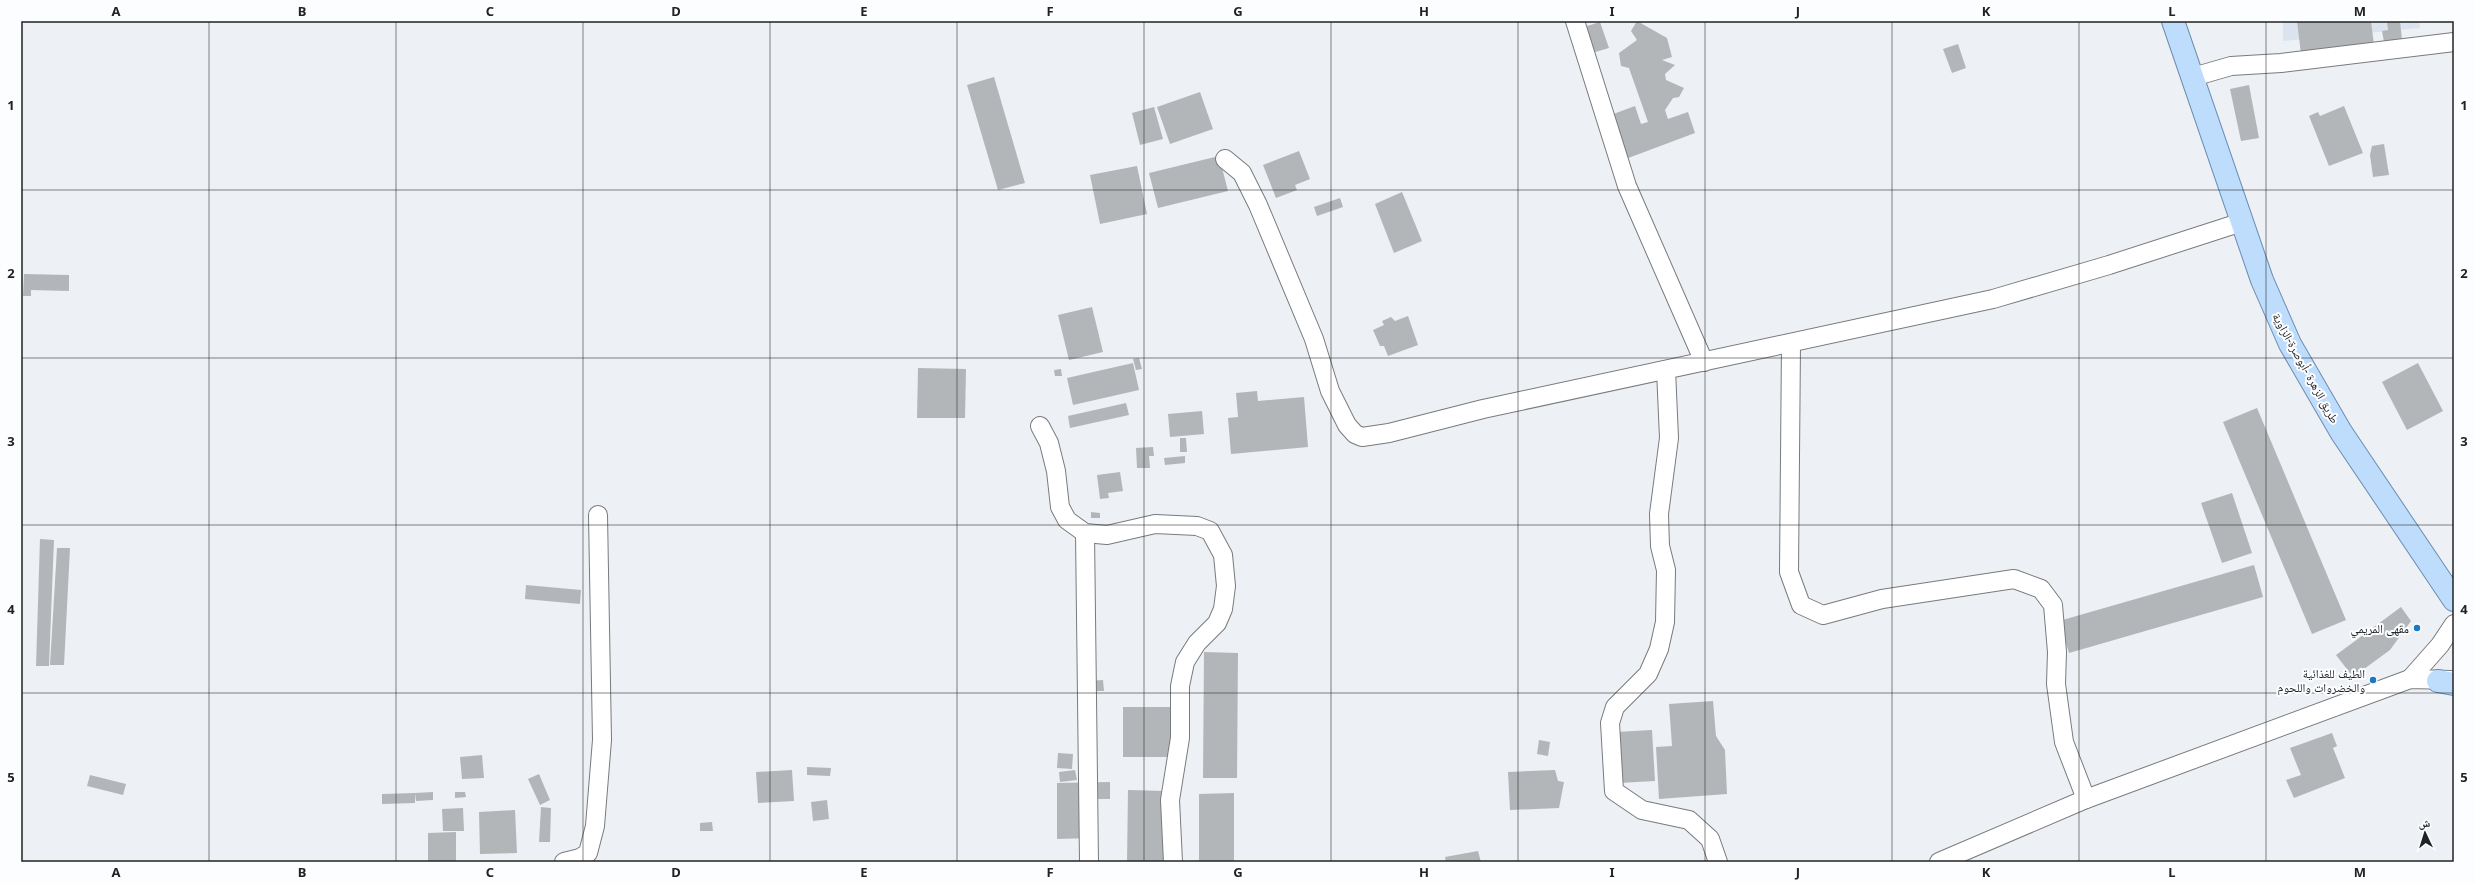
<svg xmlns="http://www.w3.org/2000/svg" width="2475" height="883" viewBox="0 0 2475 883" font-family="'Noto Sans','Noto Naskh Arabic',sans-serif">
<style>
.built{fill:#dbe4ee}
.building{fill:#b3b6b9}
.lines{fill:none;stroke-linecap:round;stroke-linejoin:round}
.minor-casing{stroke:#787b7e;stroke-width:20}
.major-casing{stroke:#6a8db0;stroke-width:24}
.minor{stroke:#fff;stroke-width:18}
.major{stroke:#beddfd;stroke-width:22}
.grid{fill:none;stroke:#212223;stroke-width:1;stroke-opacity:0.55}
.poi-dot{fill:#1a79c5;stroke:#fcfdff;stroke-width:1.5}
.labels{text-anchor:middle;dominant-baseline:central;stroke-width:4;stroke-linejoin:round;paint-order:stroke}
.street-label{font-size:12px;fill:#212223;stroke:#fcfdff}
.poi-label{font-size:12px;fill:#212223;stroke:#fcfdff;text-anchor:end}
.neatline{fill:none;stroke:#212223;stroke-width:1.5}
.grid-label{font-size:13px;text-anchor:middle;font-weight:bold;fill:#212223}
</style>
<rect width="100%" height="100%" fill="#edf0f4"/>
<path class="built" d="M2283,21h136l1,7 -137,13z"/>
<g class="building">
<path d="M1637,21l30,17 5,19 -10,3 13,5 -10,9 1,6 18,8 -5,9 -6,1 -8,12 3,9 20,-7 7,21 -72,27 -15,-44 27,-10 6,18 7,-2 -19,-54 -8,-2 -2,-13 18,-13 -6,-9z"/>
<path d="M2297,21h74l3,24 -73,9z"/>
<path d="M2393,21h7l2,19 -18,2 -2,-11 6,-1 -1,-8z"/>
<path d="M1600,22l9,26 -17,5 -8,-26z"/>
<path d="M1958,44l8,24 -14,5 -9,-24z"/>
<path d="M994,77l31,106 -27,7 -31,-105z"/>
<path d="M2249,85l10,53 -18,3 -11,-52z"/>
<path d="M1200,92l13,37 -43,15 -13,-37z"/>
<path d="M2344,106l19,47 -34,13 -20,-50 9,-4 2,4z"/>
<path d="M1154,107l9,32 -23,6 -8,-32z"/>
<path d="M2384,144l5,31 -16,2 -3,-22 2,-9z"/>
<path d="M1299,151l11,28 -15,6 2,5 -21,8 -13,-33z"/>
<path d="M1219,156l9,35 -70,17 -9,-35z"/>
<path d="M1137,166l10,48 -47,10 -10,-49z"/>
<path d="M1402,192l20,49 -28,12 -19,-49z"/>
<path d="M1340,198l3,9 -26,9 -3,-9z"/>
<path d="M24,274l45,1v16l-38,-1v6h-8z"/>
<path d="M1092,307l11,45 -34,8 -11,-45z"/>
<path d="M1408,316l10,29 -30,11 -4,-10h-4l-7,-16 11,-5 -2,-4 9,-4 4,4z"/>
<path d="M1139,358l3,11 -6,1 -3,-11z"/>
<path d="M1133,363l6,27 -66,15 -6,-27z"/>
<path d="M2418,363l25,48 -36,19 -25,-48z"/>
<path d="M918,368l48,1 -1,49h-48z"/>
<path d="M1061,369l1,7h-7l-1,-6z"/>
<path d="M1257,391l1,10 46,-4 4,50 -77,7 -3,-36 10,-1 -2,-24z"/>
<path d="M1126,403l3,12 -59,13 -2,-12z"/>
<path d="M2257,408l89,212 -34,14 -89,-212z"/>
<path d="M1202,411l2,23 -34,3 -2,-23z"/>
<path d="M1180,438h6l1,14h-7z"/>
<path d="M1153,447l1,9h-5l1,12h-13l-1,-20z"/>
<path d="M1185,456v7l-20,2 -1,-7z"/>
<path d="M1120,472l3,19 -15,2 1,5 -9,1 -3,-24z"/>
<path d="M2232,493l20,60 -30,10 -21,-60z"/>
<path d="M1091,512l9,1v5h-9z"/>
<path d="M40,539l14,1 -5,126h-13z"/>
<path d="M57,548h13l-6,117h-14z"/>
<path d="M2254,565l9,32 -194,56 -10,-32z"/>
<path d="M526,585l55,5 -1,14 -55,-5z"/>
<path d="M2401,607l10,14 -21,29 -37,27 -17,-22z"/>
<path d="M1204,652l34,1 -1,125h-34z"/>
<path d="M1103,680l1,11h-15l-1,-10z"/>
<path d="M1713,701l3,35 9,14 2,44 -68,5 -3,-52 16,-1 -3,-42z"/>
<path d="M1123,707h49l-1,50h-48z"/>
<path d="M1652,730l3,51 -36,2 -3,-51z"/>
<path d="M2332,733l5,13 -4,2 12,30 -51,20 -8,-18 15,-5 -11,-27z"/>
<path d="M1539,740l11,2 -2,14 -11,-2z"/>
<path d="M1058,753l15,1 -1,15 -15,-1z"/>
<path d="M482,755l2,23 -22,1 -2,-22z"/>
<path d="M807,767l24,1 -1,8 -23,-1z"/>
<path d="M792,770l2,31 -36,2 -2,-31z"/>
<path d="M1075,770l2,10 -17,2 -1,-10z"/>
<path d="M1555,770l3,11 6,1 -5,26 -49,2 -2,-38z"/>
<path d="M539,774l11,26 -10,5 -12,-26z"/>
<path d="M90,775l36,9 -3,11 -36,-9z"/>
<path d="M1110,782v17h-18l1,39 -36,1v-56z"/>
<path d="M1128,790l37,1 -1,71h-37z"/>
<path d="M433,792v8l-17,1 -1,-8z"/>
<path d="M455,792h10l1,5 -11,1z"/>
<path d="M415,793v10l-33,1v-10z"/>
<path d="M1234,793v69h-35v-68z"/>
<path d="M827,800l2,19 -16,2 -2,-19z"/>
<path d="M541,807l10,1 -1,34h-11z"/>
<path d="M463,808l1,23h-21l-1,-22z"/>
<path d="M515,810l2,43 -37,1 -1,-42z"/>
<path d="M712,822l1,9h-13v-8z"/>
<path d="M456,832v30h-28v-29z"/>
<path d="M1478,851l3,11h-35l-1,-5z"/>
</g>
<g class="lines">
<g class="minor-casing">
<g id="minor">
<path d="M1575,21l52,165 77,176"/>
<path d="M2193,77l38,-11 50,-3 173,-21"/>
<path d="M1225,159l17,14 16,32 56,134 16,52 17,34 8,9 7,3 27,-4 94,-24 510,-110 116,-34 133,-43"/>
<path d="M1791,343l-2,229 12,33 22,10 59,-16 132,-20 27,10 12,16 4,47 -1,32 8,58 22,57"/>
<path d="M1666,370l3,68 -10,76 1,32 6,24 -1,52 -6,27 -11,25 -33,33 -5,16 4,68 28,19 47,10 21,19 8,23"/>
<path d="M1040,426l9,17 7,28 4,36 7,13 18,13 22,2 48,-11 42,2 13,5 13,24 3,31 -3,23 -6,14 -20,20 -12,19 -5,24v52l-10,62 3,62"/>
<path d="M1085,533l4,329"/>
<path d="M2410,679l30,-34 14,-21"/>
<path d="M564,862l16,-4 8,-5 7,-27 7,-86 -4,-225"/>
<path d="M1939,862l147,-63 324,-120 41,1"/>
</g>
</g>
<g class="major-casing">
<g id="major">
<path d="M2173,21l89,259 28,64 51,88 113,168"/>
<path d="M2438,681l16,3"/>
</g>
</g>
<use href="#minor" class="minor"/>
<use href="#major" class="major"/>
</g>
<path class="grid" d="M209,21v841M396,21v841M583,21v841M770,21v841M957,21v841M1144,21v841M1331,21v841M1518,21v841M1705,21v841M1892,21v841M2079,21v841M2266,21v841M21,190h2433M21,358h2433M21,525h2433M21,693h2433"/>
<g class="poi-dot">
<circle cx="2417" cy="628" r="4"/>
<circle cx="2373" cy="680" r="4"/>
</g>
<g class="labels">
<g class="street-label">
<text transform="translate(2306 368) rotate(61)">طريق الزهرة -أبوصرة-الزاوية</text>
</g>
<g class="poi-label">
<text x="2409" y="628">مقهى المريمي</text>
<text x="2365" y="673">الطيف للغذائية<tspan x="2365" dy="14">والخضروات واللحوم</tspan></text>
</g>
</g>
<rect width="2475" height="883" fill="none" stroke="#fcfdff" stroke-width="44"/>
<g transform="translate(2425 833) rotate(356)" stroke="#fcfdff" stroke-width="3" paint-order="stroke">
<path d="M0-3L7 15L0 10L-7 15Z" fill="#212223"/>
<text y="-6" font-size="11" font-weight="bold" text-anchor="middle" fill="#212223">ش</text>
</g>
<rect x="22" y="22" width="2431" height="839" class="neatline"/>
<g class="grid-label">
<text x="116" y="16">A</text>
<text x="302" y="16">B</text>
<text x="490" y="16">C</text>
<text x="676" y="16">D</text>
<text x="864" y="16">E</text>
<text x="1050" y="16">F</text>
<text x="1238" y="16">G</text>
<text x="1424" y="16">H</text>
<text x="1612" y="16">I</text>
<text x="1798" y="16">J</text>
<text x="1986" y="16">K</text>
<text x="2172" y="16">L</text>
<text x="2360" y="16">M</text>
<text x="11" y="110">1</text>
<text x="2464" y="110">1</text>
<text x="11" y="278">2</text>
<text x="2464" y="278">2</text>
<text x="11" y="446">3</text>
<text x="2464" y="446">3</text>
<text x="11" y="614">4</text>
<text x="2464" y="614">4</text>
<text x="11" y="782">5</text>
<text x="2464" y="782">5</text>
<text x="116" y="877">A</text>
<text x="302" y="877">B</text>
<text x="490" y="877">C</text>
<text x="676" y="877">D</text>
<text x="864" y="877">E</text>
<text x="1050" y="877">F</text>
<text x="1238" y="877">G</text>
<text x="1424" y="877">H</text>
<text x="1612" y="877">I</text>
<text x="1798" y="877">J</text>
<text x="1986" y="877">K</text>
<text x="2172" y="877">L</text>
<text x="2360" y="877">M</text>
</g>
</svg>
